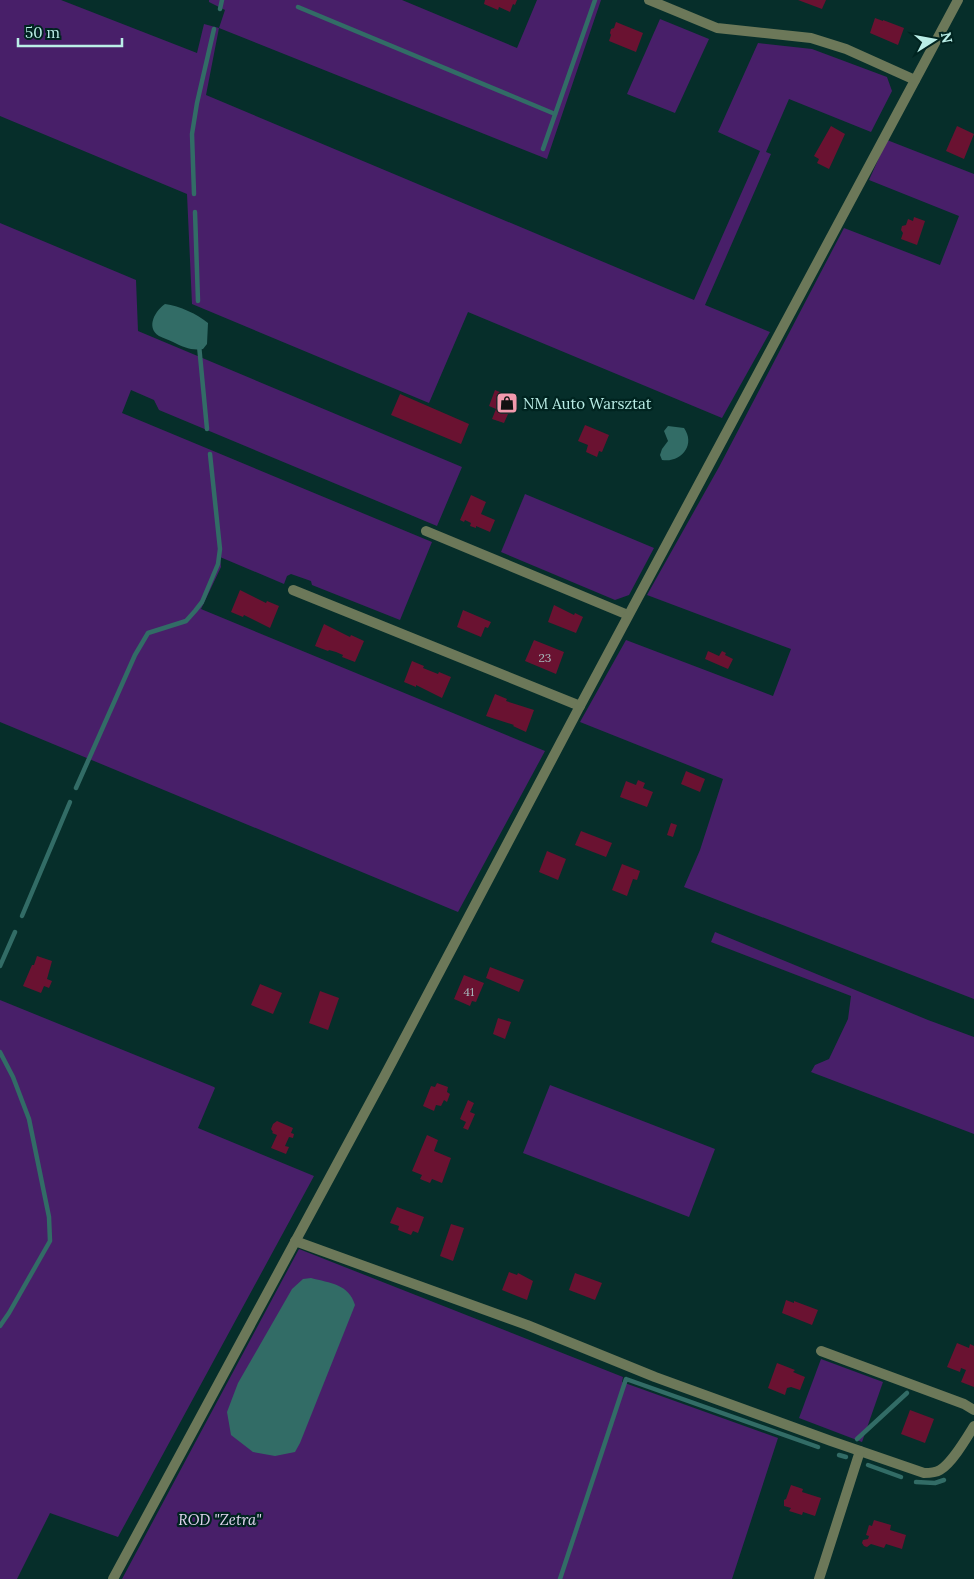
<svg xmlns="http://www.w3.org/2000/svg" width="974" height="1579" viewBox="0 0 974 1579" font-family="Lora,serif">
<style>
.green{fill:#481f69}
.water{fill:#326c66}
.lines{fill:none;stroke-linecap:round;stroke-linejoin:round}
.stream{stroke:#326c66;stroke-width:4.5}
.building{fill:#6a1231}
.street{stroke:#6c7859;stroke-width:10}
.labels{text-anchor:middle;dominant-baseline:central;stroke-width:4.5;stroke-linejoin:round;paint-order:stroke}
.number-label{font-size:12px;fill:#a6b7ba}
.poi-label{font-size:15px;fill:#baeee7;stroke:#002420;text-anchor:start}
.park-label{font-size:15px;font-style:italic;fill:#e1d5ef;stroke:#002420}
</style>
<rect width="100%" height="100%" fill="#062e2a"/>
<g class="green">
<path d="M0,0h61l136,53 7,-29 15,4 6,-18 -16,-8v-2h193l115,48 20,-48h64l-54,159 -328,-131 -13,67 488,205 66,-149 -42,-19 40,-89 54,6 75,28 5,14 -21,41 -82,-33 -23,53 5,2 -66,151 65,27 -48,86 -254,-106 -39,91 -237,-99 -5,-110 -187,-78z"/>
<path d="M660,19l49,20 -34,74 -48,-19z"/>
<path d="M887,140l87,34v825l-290,-112 16,-37 23,-71 -143,-57 46,-82 147,56 18,-47 -144,-54 72,-128 125,-239 96,37 19,-49 -90,-36z"/>
<path d="M0,223l136,57 2,51 324,136 -25,59 -278,-116 -5,-10 -23,-10 -9,23 310,129 -32,78 -88,-35 -1,-4 -20,-7 -4,2 -3,8 -64,-27 1,10 -20,42 344,142 -87,161 -458,-190z"/>
<path d="M525,494l129,54 -25,47 -14,5 -114,-48z"/>
<path d="M715,932l213,88 46,17v97l-163,-62 4,-7 14,-6 19,-40 3,-23 -140,-54z"/>
<path d="M0,1000l214,87 1,1 -17,40 116,48 -196,361 -68,-24 -33,66h-17z"/>
<path d="M550,1085l165,64 -26,68 -166,-64z"/>
<path d="M299,1249l324,128 -1,5 156,56 -46,141h-610z"/>
<path d="M821,1359l62,23 -21,60 -63,-24z"/>
</g>
<g class="water">
<path d="M165,304c15,2 32,10 43,19l-1,21 -4,5c-11,2 -20,-2 -30,-7 -4,-2 -10,-4 -14,-6 -14,-9 -3,-26 6,-32z"/>
<path d="M668,426l16,2c12,17 -3,35 -22,32l-2,-5 2,-6 6,-8 -4,-10z"/>
<path d="M311,1278c19,5 38,6 44,27l-55,138 -5,9 -20,4 -22,-4 -22,-17 -4,-23 11,-29 54,-94 11,-10z"/>
</g>
<g class="lines">
<g class="stream">
<path d="M298,7l257,107"/>
<path d="M220,9l2,-9"/>
<path d="M543,149l52,-149"/>
<path d="M194,194l-2,-60 5,-31 17,-74"/>
<path d="M195,212l3,89"/>
<path d="M199,345l8,84"/>
<path d="M76,788l59,-133 13,-22 38,-12 9,-10 7,-9 16,-38 2,-15 -10,-95"/>
<path d="M22,916l48,-114"/>
<path d="M0,966l15,-34"/>
<path d="M0,1052l13,25 16,42 20,98 1,24 -41,72 -9,13"/>
<path d="M857,1439l50,-46"/>
<path d="M839,1455l7,2"/>
<path d="M868,1465l33,12"/>
<path d="M916,1482l19,1 9,-3"/>
<path d="M560,1579l66,-200 192,68"/>
</g>
</g>
<g class="building">
<path d="M485,0h32l-2,5 -2,-1 -3,8 -11,-5 -1,3 -14,-6z"/>
<path d="M798,0h28l-4,9z"/>
<path d="M875,18l8,3v-1l21,8 -6,17 -28,-12z"/>
<path d="M616,22l27,11 -7,19 -27,-11 2,-6 -1,-2 1,-4 3,-1z"/>
<path d="M831,126l14,8 -16,35 -12,-6 2,-4 -5,-3z"/>
<path d="M957,126l17,8 -10,25 -18,-8z"/>
<path d="M914,217l11,4 -8,24 -16,-6 2,-6 -2,-3 1,-4 4,-1 2,-6 5,2z"/>
<path d="M495,390l21,9 -6,15h-2l-4,9 -12,-4 4,-10 -7,-3z"/>
<path d="M400,394l69,30 -8,20 -70,-29z"/>
<path d="M585,425l24,10 -7,17 -3,-1 -2,6 -11,-5 2,-7 -10,-4z"/>
<path d="M471,495l15,7 -5,12 14,6 -5,12 -14,-6v2l-6,-2 1,-3 -6,-3 -1,2 -4,-2z"/>
<path d="M240,590l26,13 1,-2 12,5 -9,22 -26,-13 -1,2 -12,-5z"/>
<path d="M554,605l20,10 1,-2 8,4 -7,16 -28,-11z"/>
<path d="M463,610l28,12 -3,6 -3,-1 -4,10 -24,-10z"/>
<path d="M324,624l26,13 1,-2 13,6 -9,21 -13,-5 1,-2 -7,-3 -7,-2 -1,1 -13,-5z"/>
<path d="M534,640l30,12 -8,22 -31,-13z"/>
<path d="M708,651l11,5 3,-5 4,2 -1,2 8,4 -5,10 -23,-10z"/>
<path d="M412,661l12,5 -1,2 15,6 1,-2 12,5 -9,21 -26,-13v2l-12,-5z"/>
<path d="M495,694l12,5 -1,2 28,9 -8,22 -13,-6 1,-1 -28,-9z"/>
<path d="M686,771l19,8 -5,13 -19,-8z"/>
<path d="M638,780l7,3 -2,5 10,4 -6,15 -27,-10 6,-16 10,4z"/>
<path d="M671,823l6,2 -4,12 -6,-2z"/>
<path d="M581,831l31,12 -6,14 -31,-12z"/>
<path d="M547,851l19,8 -8,21 -19,-8z"/>
<path d="M622,864l18,7 -3,9 -4,-1 -6,17 -15,-6z"/>
<path d="M37,956l15,5 -5,18 5,2 -3,7 -5,-2 -3,7 -18,-7 9,-21h2z"/>
<path d="M490,967l34,13 -5,12 -33,-14z"/>
<path d="M464,975l20,8 -8,19 -4,-1 -2,5 -16,-7z"/>
<path d="M260,984l22,9 -9,21 -22,-9z"/>
<path d="M320,991l19,7 -11,32 -19,-7z"/>
<path d="M498,1018l13,4 -6,17 -12,-5z"/>
<path d="M437,1083l11,4 -1,5 3,2 -3,8 -3,-2 -3,6 -5,-1 -2,6 -11,-5 8,-20 4,1z"/>
<path d="M468,1100l6,3 -4,9 5,2 -7,16 -5,-2 3,-6 -6,-3z"/>
<path d="M277,1121l16,7 -2,5 3,1 -1,4 -4,-1 -4,9 4,1 -3,7 -15,-6 6,-13 -5,-2 1,-1 -2,-3 2,-5z"/>
<path d="M427,1135l11,5 -4,11 17,7 -9,25 -10,-4 -2,4 -10,-4 2,-4 -10,-4z"/>
<path d="M397,1207l27,10 -6,16 -5,-2 -2,4 -13,-5 1,-4 -9,-3z"/>
<path d="M451,1224l13,4 -11,33 -13,-5z"/>
<path d="M509,1272l8,3 1,-2 15,8 -6,19 -25,-10z"/>
<path d="M575,1273l27,10 -7,17 -26,-10z"/>
<path d="M786,1300l8,3v-2l24,9 -6,15 -30,-12z"/>
<path d="M957,1343l12,5 1,-4 4,2v41l-13,-5 5,-12 -5,-2 -1,4 -13,-5z"/>
<path d="M777,1363l18,7 -2,2 12,5 -5,13 -9,-3 -4,1 -2,7 -17,-7z"/>
<path d="M910,1410l24,9 -9,24 -24,-9z"/>
<path d="M791,1485l12,4 -1,3 19,6 -6,18 -12,-4 -1,3 -13,-4 2,-3 -7,-2v-6l2,-1z"/>
<path d="M874,1520l17,5 -1,5 16,5 -4,14 -16,-5 -2,4 -13,-4 -4,3 -3,-1 -2,-3 1,-3 5,-1 1,-3 -3,-1 3,-10 3,1z"/>
</g>
<g class="lines">
<g class="street">
<path d="M649,0l68,28 94,10 35,11 69,31"/>
<path d="M426,531l202,84"/>
<path d="M293,590l287,116"/>
<path d="M295,1241l232,84 128,52 176,64 93,32c6,0 11,0 16,-3 12,-7 26,-31 34,-44"/>
<path d="M821,1351l143,53 10,6"/>
<path d="M113,1579l271,-502 196,-371 378,-706"/>
<path d="M819,1579l41,-128"/>
</g>
</g>
<defs>
<g id="shop-square" transform="scale(1.125)"><rect x="-9" y="-9" width="18" height="18" rx="4" fill="#f29aad" stroke="#002420"/><path d="M-5-2.5h2.3a2.7 3.5 0 0 1 5.4 0H5L5.5 6h-11ZM-1.5-2.5h3a1.5 2.3 0 0 0-3 0Z" fill="#111"/></g>
</defs>
<g fill-rule="evenodd">
<use href="#shop-square" x="507" y="403"/>
</g>
<g class="labels">
<g class="number-label">
<text x="545" y="657">23</text>
<text x="469" y="991">41</text>
</g>
<g class="poi-label">
<text x="523" y="403">NM Auto Warsztat</text>
</g>
<g class="park-label">
<text x="220" y="1519">ROD "Zetra"</text>
</g>
</g>
<g transform="translate(934 40) rotate(79)" stroke="#002420" stroke-width="4" paint-order="stroke">
<path d="M0-4L9 19L0 12L-9 19Z" fill="#baeee7"/>
<text y="-8" font-size="14" font-weight="bold" text-anchor="middle" fill="#baeee7">N</text>
</g>
<path d="M18 38v8h104v-8" fill="none" stroke="#baeee7" stroke-width="2.5"/>
<text x="25" y="38" font-size="15" fill="#baeee7" stroke="#002420" stroke-width="4" paint-order="stroke">50 m</text>
</svg>
